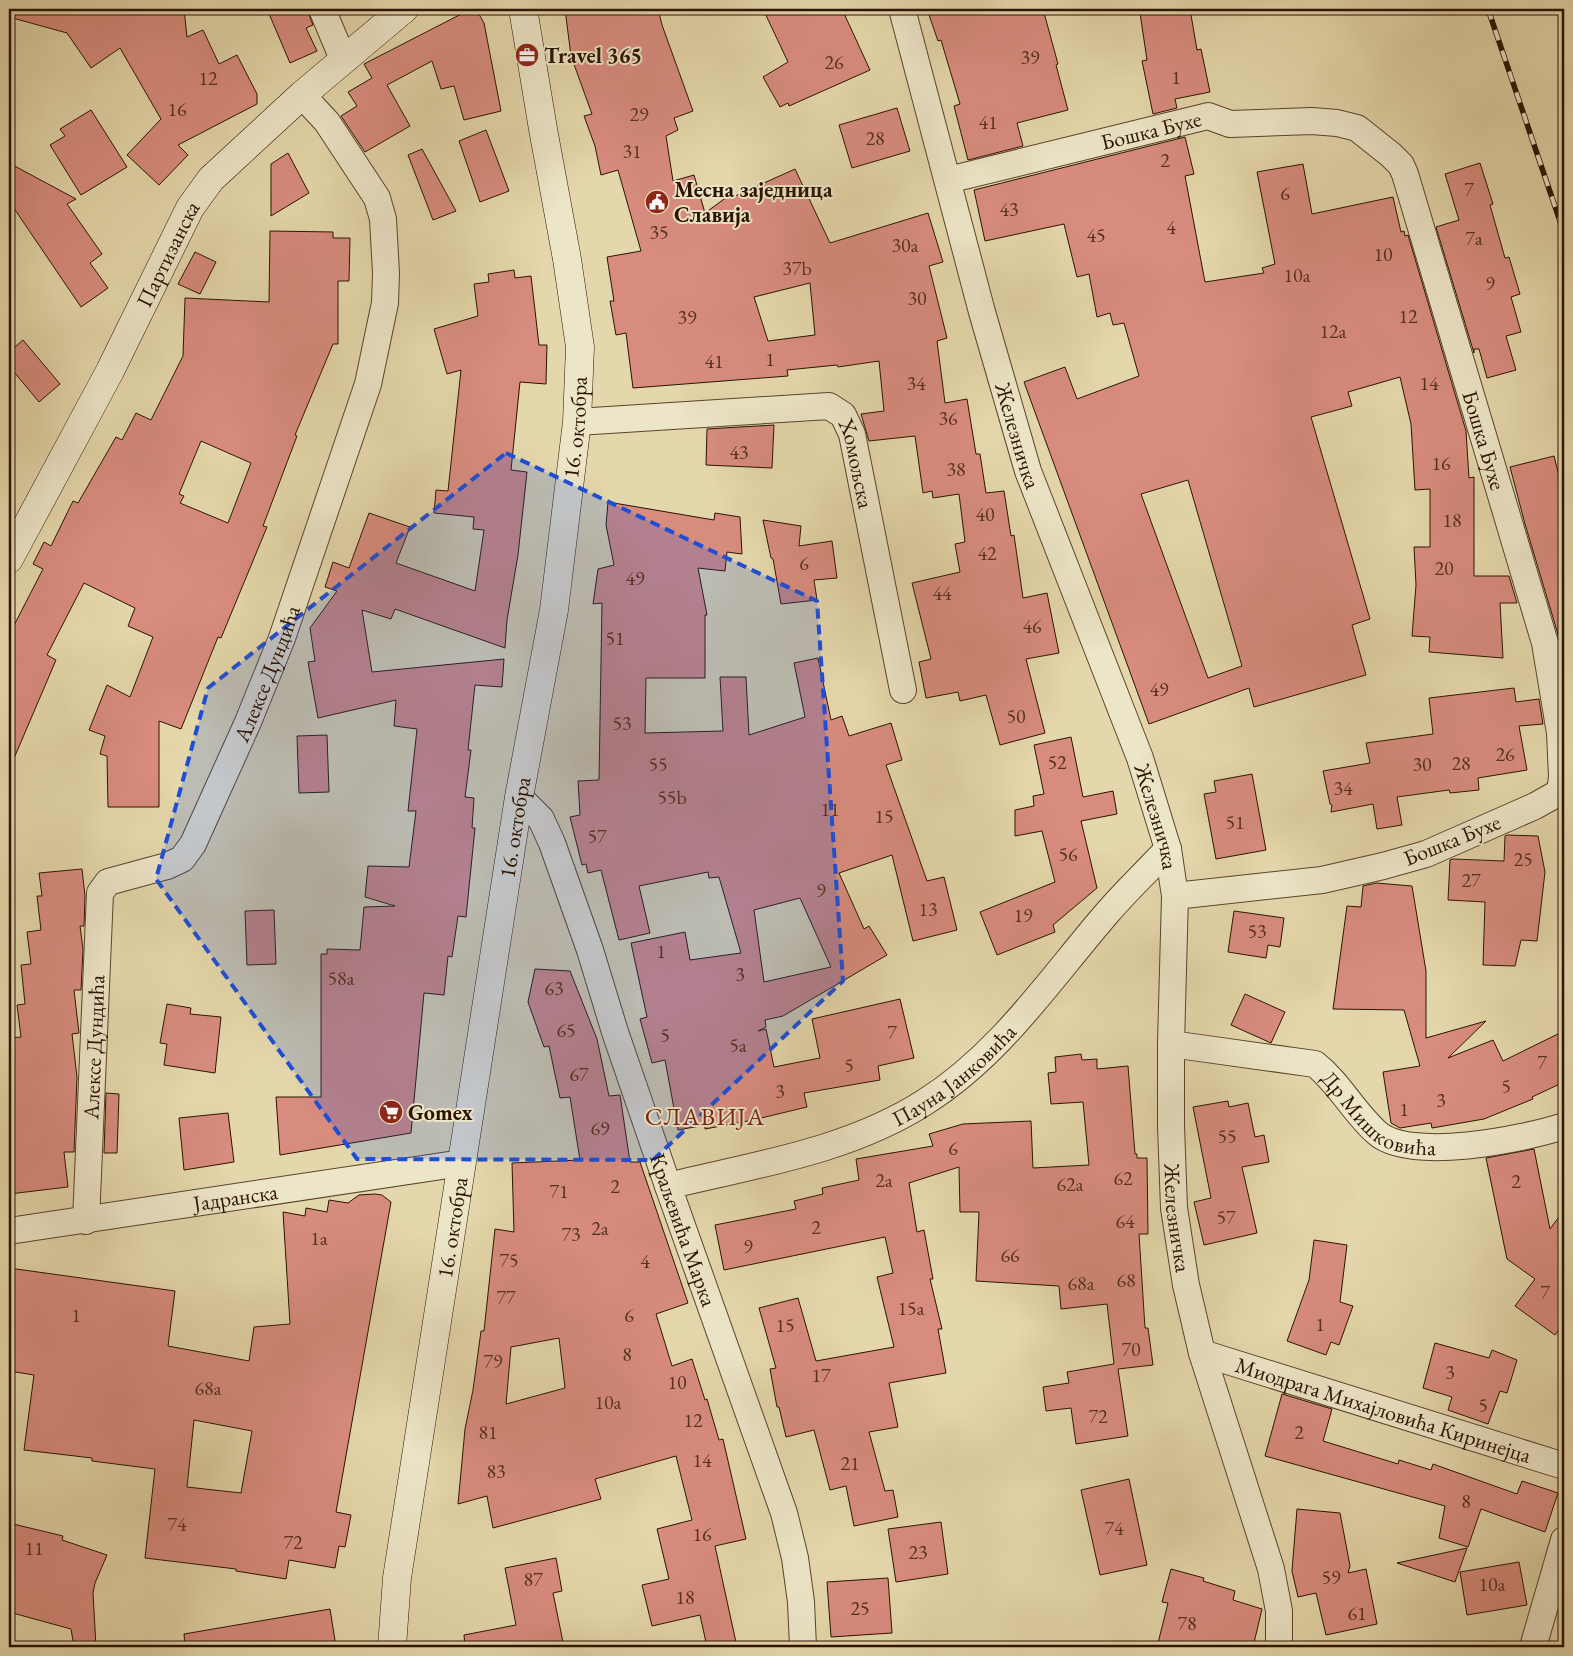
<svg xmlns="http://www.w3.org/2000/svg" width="1573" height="1656" viewBox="0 0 1573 1656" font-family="'EB Garamond',serif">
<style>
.building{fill:#d88c7e;stroke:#2b1300;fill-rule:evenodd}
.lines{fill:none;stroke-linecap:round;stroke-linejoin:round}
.street-casing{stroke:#59442b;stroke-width:28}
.secondary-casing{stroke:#2b1300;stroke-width:29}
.street{stroke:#ede5c8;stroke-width:26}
.secondary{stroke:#ede5c8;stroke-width:28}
.rail-casing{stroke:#2b1300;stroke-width:5.5}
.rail{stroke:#ede5c8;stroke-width:4;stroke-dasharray:11;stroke-linecap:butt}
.marked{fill:#1d4ed8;fill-opacity:0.2;stroke:#1d4ed8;stroke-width:4;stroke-dasharray:10 6;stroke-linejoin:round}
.labels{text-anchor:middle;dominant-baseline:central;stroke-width:4;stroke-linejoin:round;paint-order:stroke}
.number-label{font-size:20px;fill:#563120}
.poi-label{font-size:22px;font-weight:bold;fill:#2b1300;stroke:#ede5c8;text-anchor:start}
.street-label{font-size:22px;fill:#2b1300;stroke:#ede5c8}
.quarter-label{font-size:25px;letter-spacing:1px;fill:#7a1f14;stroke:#ede5c8}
</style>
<rect width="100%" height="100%" fill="#e4d7ab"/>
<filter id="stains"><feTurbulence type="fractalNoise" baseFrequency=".004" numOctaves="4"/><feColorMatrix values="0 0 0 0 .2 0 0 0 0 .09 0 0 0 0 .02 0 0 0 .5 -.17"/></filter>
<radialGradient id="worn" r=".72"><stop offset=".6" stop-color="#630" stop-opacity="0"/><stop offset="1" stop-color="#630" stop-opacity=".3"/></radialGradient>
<g class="building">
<path d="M9,9h175l3,28 16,-7 16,34 18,-9 20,39v10l-79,41 10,10 -29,30 -32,-30 34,-36 -41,-71 -29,20 -24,-35 -58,-16z"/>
<path d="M267,9h40l6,16 -7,3 11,23 -27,12z"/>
<path d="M471,9h5l8,14 17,88 -37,9 -10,-34 -13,3 -9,-28 -45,24 23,41 -45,26 -24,-36 16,-10 -9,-14 24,-14 -8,-14z"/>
<path d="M565,9h93l4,16 31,86 -19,7 4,12 -12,6 7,45 21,-6 11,38 26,-19 2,3 62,-28 35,74 98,-30 15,49 -14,4 18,72 -10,3 8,62 22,-4 9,55h4l6,39 18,-2 7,45 3,-1 9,63 24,-5 12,60 -33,6 19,74 -45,12 -14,-50 -26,6 -2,-9 -32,6 -7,-36 12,-3 -19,-76 48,-11 -5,-28 10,-2 -6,-48 -26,4 -1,-7 -9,2 -8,-57 -46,5 -8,-27 23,-3 -5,-50 -41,6 -1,-2 -50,5 1,6 -155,12 -7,-55 -10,2 -6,-34h4l-7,-44 34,-6 -23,-81 -17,5 -6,-29 -11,-30 8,-2 -21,-58zM810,283l5,52 -47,6 -14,-44z"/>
<path d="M763,9h79l28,61 -81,36 -1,-3 -8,4 -17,-30 25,-15z"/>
<path d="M927,9h116l15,55 -2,1 12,45 -51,13 6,23 -55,14 -14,-54 6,-2 -19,-64 -3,1z"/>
<path d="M1166,9h24l7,41 4,-1 9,43 -35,7 2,9 -24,6 -11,-53 5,-1 -7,-47z"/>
<path d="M897,108l13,43 -58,17 -13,-43z"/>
<path d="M91,110l36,57 -46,28 -31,-50 15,-9 -5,-7z"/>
<path d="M486,130l23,61 -29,11 -21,-61z"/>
<path d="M1185,137l9,37 -9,2 20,106 59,-9 -2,-5 13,-4 -18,-92 46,-8 9,50 81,-17 8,35 3,-1 1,5 3,-1 58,196 3,47 5,-1v99h35l8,27h-17l3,55 -74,-6 1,-15 -18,-1 4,-51 -2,-38h16v-58l-15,1 -4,-66 -11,-47 -52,15 4,14 -41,11 59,202 -18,6 14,50 -112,32 -5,-19 -100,36 -125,-342 41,-15 12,32 62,-23 -15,-53 -11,2 -3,-12 -13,4 -8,-43 -12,3 -13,-53 -79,17 -11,-51zM1188,480l54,186 -34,12 -67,-184z"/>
<path d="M422,149l34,62 -23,9 -25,-65z"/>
<path d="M288,153l21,40 -38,23v-52z"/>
<path d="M9,163l67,36 -9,5 35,50 -12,9 18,25 -27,19 -72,-106z"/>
<path d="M1480,163l13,41 -3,1 15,53 4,-1 11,37 -9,3 10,35 -15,4 10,34 -29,8 -8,-29h-5v4l-38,-126 23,-7 -14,-46z"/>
<path d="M270,231l63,1v6h17l-1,43h-11v63h-5l-38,91 2,1 -34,90 4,1 -46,111 -3,-1 -37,92 -22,-8v86h-51l-1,-51 -7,-2 5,-18 -16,-6 18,-45 23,12 23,-60 -25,-11 7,-18 -51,-25 -37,72 9,5 -47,110v-135l34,-66 -10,-5 11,-22 7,4 22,-45 5,2 38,-66 6,3 14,-27 15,7 32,-64 2,-58 84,4zM201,441l50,22 -23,60 -48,-20 4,-7 -5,-2z"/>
<path d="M195,252l21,10 -16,32 -22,-10z"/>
<path d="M514,270l1,8 16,-2 8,69h8l-1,39 -26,-2 -9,88 16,2 -9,83 -11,65 -2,28 -110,-39 -4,10 -29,-9 10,62 132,-13 -2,28 -27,-2 -7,65h3l-6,47 9,1 -2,30h3l-9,89 -8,-1 -6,41 -4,-1 -4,39 -20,-2 -13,140 -131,22 -4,-58h45v-143h6v-5l33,1 4,-43 31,-1 -30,-9 3,-31 41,1 7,-56h-8l9,-82 -23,-3 2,-26 -78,18 -10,-56 7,-1 -5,-33 27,-37 -12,-4 8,-25 16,6 20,-55 41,14 -14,36 79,28 9,-61 -11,-1 1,-12 -40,-4 2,-23 12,1 13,-121 -14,4 -13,-45 44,-13 -4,-32 15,-2 -1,-8z"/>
<path d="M23,340l37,44 -21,18 -30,-36v-14z"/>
<path d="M774,425l-2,43 -66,-3 1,-36z"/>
<path d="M1554,456l10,40v144l-4,1 -35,-117 -15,-57z"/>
<path d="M608,502l106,18 1,-7 25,4 2,37 -15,-2 -2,19 -27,-3 9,47h-2v63h-59l-1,55 78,-2 -3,-54h26l3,58 56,-18 -11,-54 24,-5 13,62 11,-4 7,20 42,-13 11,37 -16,5 41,116 17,-4 13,53 -44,11 -21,-86 -53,18 25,56 5,-3 18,29 -104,61 -18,4 1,7 -8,4 8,-2 8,38 46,-9 -8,-39 88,-20 14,59 -36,8 2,14 -76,13 3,14 -54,13 -48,9v-4l-27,5 -13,-70 -13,3 -12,-44 7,-2 -16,-74 54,-11 5,28 51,-7 -22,-76 -10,1 -1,-6 -69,14 11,47 -31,7 -18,-70 -13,3 -2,-9 -4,1 -12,-48 10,-2 -2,-34 21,-1 3,-177 -9,1 5,-35 16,-4 -8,-40zM800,898l31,69 -67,15 -10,-72z"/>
<path d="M763,520l38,6 -2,20 33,-5 5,37 -23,2 3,20 -36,4 -8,-45 -2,-1z"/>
<path d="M1514,688l2,14 23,-3 4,25 -24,2 8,44 -49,8 1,12 -29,3 -1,-3 -52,7 5,28 -25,4 -4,-25 -42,8 1,-7 -2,-1 -7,-33 47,-8 -4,-20 67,-9 -4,-36z"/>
<path d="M327,735l2,57 -30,1 -2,-57z"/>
<path d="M1071,737l12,60 30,-6 4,23 -36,7 16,67 -44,37 2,7 -58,23 -17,-43 75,-30 -13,-51 -27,5v-26l19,-4 -1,-10 11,-2 -10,-49z"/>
<path d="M1252,774l14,76 -50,9 -12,-65 12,-2 -2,-11z"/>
<path d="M1507,835l31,1 7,36 -8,69 -16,-1 -6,26 -32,-1 2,-63 -37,-2 2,-40 3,-1 51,2 1,-25z"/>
<path d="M82,869l3,27 -1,30h-4l3,23 -2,41h-7l5,43 -7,1 5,43 -3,75h-10l4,35 -59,7v-115h3l-3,-41 12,-1 -4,-32 8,-1 -4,-39 10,-1 -4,-32 14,-2 -4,-34h5l-3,-23z"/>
<path d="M1376,883l36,3 14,85v67l60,-17 -38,37 45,-18 10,21 61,-30v51l-32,15 1,2 -49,20 -52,9 -1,-5 -31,5 -9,-5 -8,-51 37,-6 -16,-56 -71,-1 14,-103 14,1 2,-21z"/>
<path d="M274,910l2,54 -29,1 -2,-54z"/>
<path d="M1234,911l50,7 -4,29 -12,-2 -2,13 -38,-6z"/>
<path d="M535,969l35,2 27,68 12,57 11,-1 10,67h10l48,141 -32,11 16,52 20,-7 13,41 2,-1 12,41 4,-1 23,100 -31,7 22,101h-30l-7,-32 -48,11 -10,-41 27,-6 -12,-50 35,-9 -16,-64 -81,23 6,20 -108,29 -6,-32 -29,8 7,-75 8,-39 8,-59h3l11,-102 19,3 -2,-69 68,-3 -10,-63 -10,1 -11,-52 -5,1 -16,-45zM559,1338l6,50 -59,16 5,-57z"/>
<path d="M1245,994l40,18 -14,31 -40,-18z"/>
<path d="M167,1004l24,4 -1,6 31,3 -6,56 -51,-8 3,-21 -7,-1z"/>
<path d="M1081,1054l1,6 15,-1v10l31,-3 7,88h2v4h10l1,76h-9l6,94h3l5,37 -35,4 10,67 -52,8 -5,-36 -25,3 -3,-24 26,-4 -2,-11 47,-8 -7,-60 -46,5 -2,-23 -83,-5 3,-69h-19l-1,-45 -50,16 8,49 7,-2 9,49h-3l12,50h-4l8,44 -57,10 9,44 -29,5 16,59 8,-1 5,27 -44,9 -8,-40 -16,4 -16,-60 -28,7 -7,-30h-2l-7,-38 6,-1 -17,-60 39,-10 18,63 78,-14 -17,-70 16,-4 -8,-36 -161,33 -9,-45 81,-16 -2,-8 29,-7 -1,-6 37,-8 -3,-21 77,-13 -4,-12 34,-10 68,-3 2,47 56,-3 -6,-63 -32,2 -3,-31 8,-1 -1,-15z"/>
<path d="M106,1093l13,1 -2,59h-13z"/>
<path d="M1228,1101l1,6 19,-4 7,34 9,-2 5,27 -27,5 15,66 -53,12 -10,-43 17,-4 -18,-91z"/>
<path d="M228,1113l6,49 -50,8 -5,-52z"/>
<path d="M1534,1149l16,80 14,-19v112l-9,13 -40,-29 20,-27 -28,-20 -21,-101z"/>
<path d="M375,1194l7,1 9,7 -55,310 15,3 -6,32 -6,-1 -4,22 -46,-8 -3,19 -50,-8v-2l-91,-11 10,-89 -63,-8v-3l-68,-8 10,-75 -25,-4v-103l166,23 -7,55 81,15 5,-34 36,-3 -7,-112 22,4 1,-8 21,4 2,-12 19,3 11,-8zM194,1420l58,11 -11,62 -54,-6z"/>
<path d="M1314,1240l33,5 -7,57 13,4 -14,39 -8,-3 -5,13 -39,-14 22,-61z"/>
<path d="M1435,1343l54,15 3,-8 25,10 -10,33 -7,-2 -12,33 -40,-14 4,-13 -29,-9z"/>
<path d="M1282,1394l50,15 -9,32 75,23 1,-4 32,10 2,-6 84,30 5,-13 36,12 -13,39 -64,-23 -13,38 -29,-9 6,-32 -180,-50z"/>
<path d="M1129,1479l18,86 -47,10 -19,-85z"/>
<path d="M1297,1509l43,4 10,53 -2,7 18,-4 11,55 -51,11 -10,-42 -18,4 -6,-26z"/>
<path d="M941,1522l7,52 -52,8 -8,-53z"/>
<path d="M9,1523l54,13 -1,4 45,15 -12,28 -2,10 3,54h-22l-3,-18 -62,-17z"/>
<path d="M1467,1548l-12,34 -58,-19z"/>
<path d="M556,1558l6,33 -9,2 11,54h-99l-1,-12 52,-10 -11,-57z"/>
<path d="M1519,1562l8,43 -60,10 -7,-43z"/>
<path d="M1171,1569l33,9 -1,3 32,10 -2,9 29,9 -9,38h-96l11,-44 -6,-1z"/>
<path d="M888,1578l4,55 -61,4 -4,-55z"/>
<path d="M330,1609l6,38h-151l-1,-13z"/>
</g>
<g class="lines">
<g class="street-casing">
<g id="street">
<path d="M322,9l21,50"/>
<path id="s1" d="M902,9l80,303 46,159 112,287 28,91 7,47 -4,148v82l3,82 12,77 16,68 69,216 8,42v36"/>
<path id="s2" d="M948,180l260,-64 22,8 82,-3 25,2 20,5 34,27 10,10 4,9 140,469 15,90 2,44 -2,15 -25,14 -109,48 -43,12 -61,14 -147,16"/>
<path id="s3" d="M577,422l252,-16 14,9 9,19 51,256"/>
<path id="s4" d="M519,797l22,22 11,24 38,107 25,82 53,154 116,327 11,45 6,44 2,45"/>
<path id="s5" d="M1171,1044l144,20c24,19 38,47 61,68 33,31 148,7 188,-6"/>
<path id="s6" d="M668,1186c86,-21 181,-35 257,-84 76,-48 125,-123 183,-190 19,-22 40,-42 60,-63"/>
<path id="s7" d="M86,1221l14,-328 8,-11 59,-16 15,-7 11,-15 55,-122 34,-84 86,-254 17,-81 1,-30 -3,-54 -6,-21 -50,-76 -25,-27"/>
<path id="s8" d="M9,1231l453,-68"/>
<path id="s9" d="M1202,1353l362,113"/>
<path d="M1533,1647l31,-107"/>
</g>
</g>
<g class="secondary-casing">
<g id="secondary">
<path id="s10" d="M9,559l101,-188 80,-163 21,-29 91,-84 102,-86"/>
<path id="s11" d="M392,1647l5,-69 122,-781 35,-187 23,-188 3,-75 -13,-88 -24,-130 -20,-120"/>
</g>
</g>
<use href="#street" class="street"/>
<use href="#secondary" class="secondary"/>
<g class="rail-casing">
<path id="rail" d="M1488,9l76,224"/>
</g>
<use href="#rail" class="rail"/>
</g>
<path class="marked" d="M506,453l311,148 26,380 -190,179 -296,-1 -201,-280 52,-191z"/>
<defs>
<g id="office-disc" transform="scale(1.25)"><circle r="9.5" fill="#8f2418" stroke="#ede5c8"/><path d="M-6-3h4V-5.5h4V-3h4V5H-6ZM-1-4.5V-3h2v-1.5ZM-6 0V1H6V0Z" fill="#fff"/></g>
<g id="civic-disc" transform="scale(1.25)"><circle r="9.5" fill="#8f2418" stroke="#ede5c8"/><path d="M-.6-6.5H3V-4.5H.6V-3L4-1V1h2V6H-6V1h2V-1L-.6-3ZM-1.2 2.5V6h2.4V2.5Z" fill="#fff"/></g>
<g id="supermarket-disc" transform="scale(1.25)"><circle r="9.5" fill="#8f2418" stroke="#ede5c8"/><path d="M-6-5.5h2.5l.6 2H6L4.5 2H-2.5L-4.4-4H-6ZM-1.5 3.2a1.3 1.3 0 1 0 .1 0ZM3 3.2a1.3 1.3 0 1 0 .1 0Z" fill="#fff"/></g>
</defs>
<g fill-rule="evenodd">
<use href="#office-disc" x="527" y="55"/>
<use href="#civic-disc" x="657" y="202"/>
<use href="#supermarket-disc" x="391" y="1112"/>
</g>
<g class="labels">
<g class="number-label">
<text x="1030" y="57">39</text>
<text x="834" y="62">26</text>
<text x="1176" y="77">1</text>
<text x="208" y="78">12</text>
<text x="177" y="109">16</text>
<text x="639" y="114">29</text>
<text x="988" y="122">41</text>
<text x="875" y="138">28</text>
<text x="632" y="151">31</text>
<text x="1165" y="160">2</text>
<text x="1469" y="189">7</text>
<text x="1285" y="193">6</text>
<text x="1009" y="209">43</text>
<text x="1171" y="227">4</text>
<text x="659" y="232">35</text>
<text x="1096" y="235">45</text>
<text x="1474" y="238">7a</text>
<text x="905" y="245">30a</text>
<text x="1383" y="254">10</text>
<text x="797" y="268">37b</text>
<text x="1297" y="275">10a</text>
<text x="1490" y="283">9</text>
<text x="917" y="298">30</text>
<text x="1408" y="316">12</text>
<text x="687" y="317">39</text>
<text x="1333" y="331">12a</text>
<text x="770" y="359">1</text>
<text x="714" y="361">41</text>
<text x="916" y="383">34</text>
<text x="1429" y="383">14</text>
<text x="948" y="418">36</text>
<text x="739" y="452">43</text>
<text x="1441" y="463">16</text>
<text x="956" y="469">38</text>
<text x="985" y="514">40</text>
<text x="1452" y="520">18</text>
<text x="987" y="553">42</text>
<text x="804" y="563">6</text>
<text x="1444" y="568">20</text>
<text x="635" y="578">49</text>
<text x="942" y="593">44</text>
<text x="1032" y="626">46</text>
<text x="615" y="638">51</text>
<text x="1159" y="689">49</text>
<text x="1016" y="716">50</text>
<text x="622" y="723">53</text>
<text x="1505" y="754">26</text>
<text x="1057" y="762">52</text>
<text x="1461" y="763">28</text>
<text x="658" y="764">55</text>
<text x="1422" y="764">30</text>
<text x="1343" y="788">34</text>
<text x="672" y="797">55b</text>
<text x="830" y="809">11</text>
<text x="884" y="816">15</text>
<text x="1235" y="822">51</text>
<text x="597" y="836">57</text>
<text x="1068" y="854">56</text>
<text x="1523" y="859">25</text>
<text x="1471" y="880">27</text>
<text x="821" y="890">9</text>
<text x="928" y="909">13</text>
<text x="1023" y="915">19</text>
<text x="1257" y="931">53</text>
<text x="661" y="951">1</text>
<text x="740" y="974">3</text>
<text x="341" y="978">58a</text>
<text x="554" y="988">63</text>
<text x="566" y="1030">65</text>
<text x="892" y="1032">7</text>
<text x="665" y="1035">5</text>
<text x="738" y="1045">5a</text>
<text x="1542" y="1062">7</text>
<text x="849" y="1065">5</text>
<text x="579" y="1074">67</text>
<text x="1506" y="1086">5</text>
<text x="780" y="1091">3</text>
<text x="1441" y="1100">3</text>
<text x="1404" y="1109">1</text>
<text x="600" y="1128">69</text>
<text x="1227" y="1136">55</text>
<text x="953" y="1148">6</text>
<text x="1123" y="1178">62</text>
<text x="884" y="1180">2a</text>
<text x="1516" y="1181">2</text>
<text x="1070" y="1184">62a</text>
<text x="615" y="1186">2</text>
<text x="559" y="1191">71</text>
<text x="1226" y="1217">57</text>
<text x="1125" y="1221">64</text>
<text x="816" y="1227">2</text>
<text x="600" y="1228">2a</text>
<text x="571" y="1234">73</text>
<text x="319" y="1238">1a</text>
<text x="748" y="1246">9</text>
<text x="1010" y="1255">66</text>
<text x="509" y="1260">75</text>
<text x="645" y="1261">4</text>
<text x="1126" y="1280">68</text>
<text x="1081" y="1283">68a</text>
<text x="1545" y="1292">7</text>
<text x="506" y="1297">77</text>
<text x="911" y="1308">15a</text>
<text x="76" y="1315">1</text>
<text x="629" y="1315">6</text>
<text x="1320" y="1324">1</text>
<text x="785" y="1325">15</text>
<text x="1131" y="1349">70</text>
<text x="627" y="1354">8</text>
<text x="493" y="1361">79</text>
<text x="1450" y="1372">3</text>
<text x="821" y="1375">17</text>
<text x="677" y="1382">10</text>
<text x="208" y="1388">68a</text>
<text x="608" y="1402">10a</text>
<text x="1483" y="1405">5</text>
<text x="1098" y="1416">72</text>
<text x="693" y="1420">12</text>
<text x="488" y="1432">81</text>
<text x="1299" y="1432">2</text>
<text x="702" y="1460">14</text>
<text x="850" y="1463">21</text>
<text x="496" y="1471">83</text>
<text x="1466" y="1501">8</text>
<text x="177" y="1524">74</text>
<text x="1114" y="1528">74</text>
<text x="702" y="1534">16</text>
<text x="293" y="1542">72</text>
<text x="34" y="1548">11</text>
<text x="918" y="1552">23</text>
<text x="1331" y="1577">59</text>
<text x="533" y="1579">87</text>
<text x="1492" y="1584">10a</text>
<text x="685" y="1597">18</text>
<text x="860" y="1608">25</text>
<text x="1357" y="1613">61</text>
<text x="1187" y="1623">78</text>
</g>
<g class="poi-label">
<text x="544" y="55">Travel 365</text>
<text x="674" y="189">Месна заједница<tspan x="674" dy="25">Славија</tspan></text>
<text x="408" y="1112">Gomex</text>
</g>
<g class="street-label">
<text stroke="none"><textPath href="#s2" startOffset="209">Бошка Бухе</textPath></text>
<text stroke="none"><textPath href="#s10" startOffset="344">Партизанска</textPath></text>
<text stroke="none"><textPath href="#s11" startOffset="1234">16. октобра</textPath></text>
<text stroke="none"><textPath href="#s1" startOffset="442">Железничка</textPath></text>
<text stroke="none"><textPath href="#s2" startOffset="764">Бошка Бухе</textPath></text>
<text stroke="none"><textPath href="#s3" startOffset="320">Хомољска</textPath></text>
<text stroke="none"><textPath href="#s7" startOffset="624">Алексе Дундића</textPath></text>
<text stroke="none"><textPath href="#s1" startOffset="848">Железничка</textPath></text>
<text stroke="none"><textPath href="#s11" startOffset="829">16. октобра</textPath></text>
<text transform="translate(1452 840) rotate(-22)">Бошка Бухе</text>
<text stroke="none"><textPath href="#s7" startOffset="174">Алексе Дундића</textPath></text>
<text stroke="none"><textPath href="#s6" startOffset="311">Пауна Јанковића</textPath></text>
<text stroke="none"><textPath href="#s5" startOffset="230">Др Мишковића</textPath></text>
<text stroke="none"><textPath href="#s8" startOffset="229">Јадранска</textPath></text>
<text stroke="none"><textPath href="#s1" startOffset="1252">Железничка</textPath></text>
<text stroke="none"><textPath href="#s11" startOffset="424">16. октобра</textPath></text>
<text stroke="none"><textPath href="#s4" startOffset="466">Краљевића Марка</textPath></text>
<text stroke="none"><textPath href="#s9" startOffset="190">Миодрага Михајловића Киринејца</textPath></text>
</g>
<g class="quarter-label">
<text x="705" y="1116">СЛАВИЈА</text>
</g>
</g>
<rect width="1573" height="1656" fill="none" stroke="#e4d7ab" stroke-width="30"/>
<rect x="10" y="10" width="1553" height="1636" fill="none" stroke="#2b1300" stroke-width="2.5"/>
<rect x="15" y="15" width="1543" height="1626" fill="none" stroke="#2b1300"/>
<rect width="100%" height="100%" filter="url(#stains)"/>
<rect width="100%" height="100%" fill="url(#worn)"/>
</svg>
